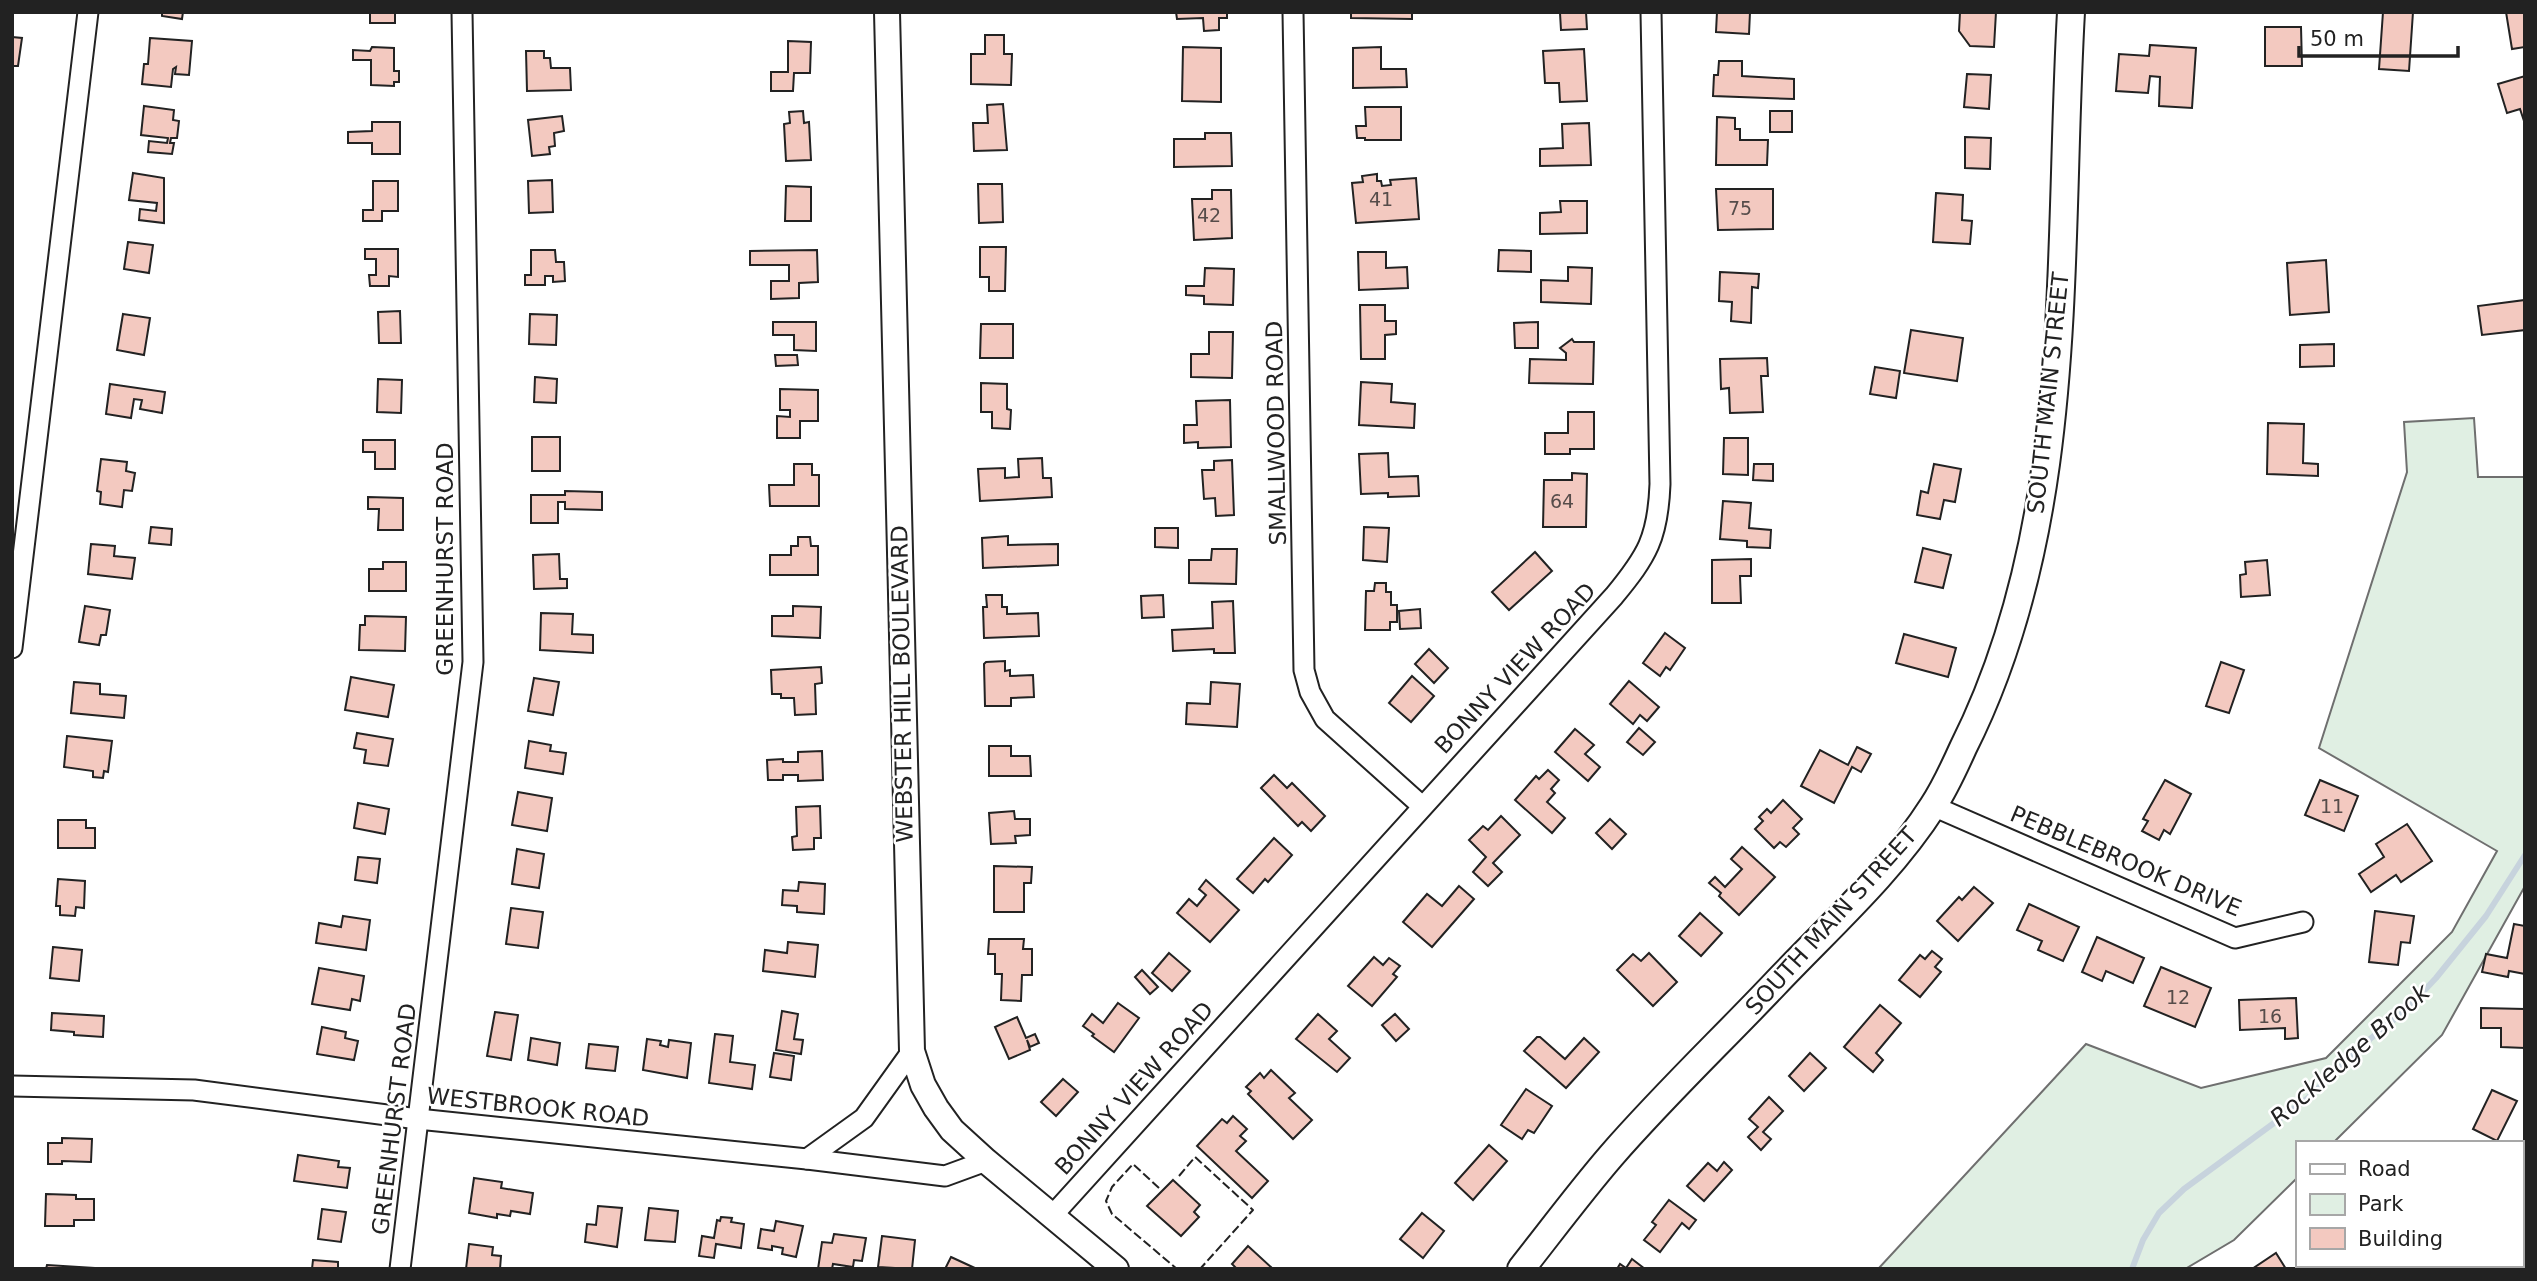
<svg xmlns="http://www.w3.org/2000/svg" width="2537" height="1281" viewBox="0 0 2537 1281" font-family="'DejaVu Sans',sans-serif">
<style>
.green{fill:#e0efe3;stroke:#6f6f6f;stroke-width:2}
.lines{fill:none;stroke-linecap:round;stroke-linejoin:round}
.stream{stroke:#c7d3dd;stroke-width:6}
.building{fill:#f3c9c0;stroke:#222;stroke-width:2}
.minor-casing{stroke:#222;stroke-width:23}
.tertiary-casing{stroke:#222;stroke-width:28}
.secondary-casing{stroke:#222;stroke-width:30}
.minor{stroke:#fff;stroke-width:19}
.tertiary{stroke:#fff;stroke-width:24}
.secondary{stroke:#fff;stroke-width:26}
.fence{stroke:#222;stroke-width:2;stroke-dasharray:9 3.5;stroke-linecap:butt}
.labels{text-anchor:middle;dominant-baseline:central;stroke-width:5;stroke-linejoin:round;paint-order:stroke}
.number-label{font-size:19px;fill:#564c4a}
.street-label{font-size:23px;fill:#222;stroke:#fff}
.water-label{font-size:24px;font-style:italic;fill:#222;stroke:#fff}
</style>
<rect width="100%" height="100%" fill="#fff"/>
<path class="green" d="M2474,418l4,59h47v409l-83,149 -109,108h-36v35l-63,62 -49,29h-307l208,-225 115,44 125,-30 126,-126 45,-81 -178,-103 88,-276 -3,-50z"/>
<g class="lines">
<path class="stream" d="M2132,1269l11,-29 16,-27 25,-24 124,-91 62,-59 36,-29 30,-32 50,-62 39,-61"/>
</g>
<g class="building">
<path d="M162,12h21l-1,7 -20,-3z"/>
<rect x="370" y="12" width="25" height="11"/>
<path d="M1176,12h51v6h-8v12l-15,1 -1,-13 -26,1z"/>
<path d="M1351,12h61v7l-61,-1z"/>
<path d="M1543,12h43l1,17 -26,1 -1,-17z"/>
<path d="M1717,12h33l-1,22 -33,-2z"/>
<path d="M1960,12h36l-2,35 -24,-1 -11,-15z"/>
<path d="M2383,12h30l-4,59 -30,-2z"/>
<path d="M2506,12h19v35l-13,2z"/>
<path d="M2265,27h36l1,39h-37z"/>
<path d="M985,35h19v19h8l-1,31 -40,-1v-30h14z"/>
<path d="M12,37l10,1 -4,28h-6z"/>
<path d="M150,38l42,3 -3,34 -14,-1 1,-7 -3,2 -2,18 -29,-3 2,-20h4z"/>
<path d="M788,41l23,1 -1,31h-16l-1,18h-22v-19h17z"/>
<path d="M2150,45l46,3 -4,60 -33,-2 1,-29 -10,-1 -2,17 -32,-2 3,-37 30,2z"/>
<path d="M372,47l22,1v23h5v11h-5v4l-23,-1v-25h-18v-10l17,1z"/>
<path d="M1183,47l38,1v54l-39,-1z"/>
<path d="M1381,47v22h25l1,18 -54,1v-40z"/>
<path d="M1584,49l3,52 -27,1 -1,-19h-14l-2,-32z"/>
<path d="M526,51h18v7h6l1,10h19l1,22 -44,1z"/>
<path d="M1719,61h23v15l52,3v20l-81,-3 1,-21h4z"/>
<path d="M1967,74l24,1 -2,34 -25,-2z"/>
<path d="M2525,76v48l-5,-15 -13,4 -9,-29z"/>
<path d="M1003,104l4,46 -33,1 -1,-28h15l-1,-18z"/>
<path d="M144,106l30,4 -1,10 6,1 -2,17h-6l-1,5h4l-2,11 -24,-2 1,-11 18,2 1,-5 -27,-3z"/>
<path d="M1365,107h36v33h-36v-2h-8l-1,-12h10z"/>
<path d="M803,111l1,12 5,-1 2,38 -25,1 -2,-37 6,-1 -1,-11z"/>
<rect x="1770" y="111" width="22" height="21"/>
<path d="M562,116l2,15 -10,2 1,13 -6,1 1,7 -18,2 -4,-36z"/>
<path d="M1717,117l18,1v11h5v11h28l-1,25h-51z"/>
<path d="M372,122h28v32h-28v-11h-24v-11l24,-1z"/>
<path d="M1589,123l2,42 -51,1v-17l23,-1 -1,-24z"/>
<path d="M1205,133h26l1,33 -58,1v-28h31z"/>
<path d="M1965,137l26,1 -1,31 -25,-1z"/>
<path d="M133,173l31,5v45l-25,-3 1,-11 16,2 1,-8 -28,-3z"/>
<path d="M1377,174v7h4l1,5 9,-1 -1,-5 26,-2 3,41 -63,4 -4,-40 11,-1 -1,-6z"/>
<path d="M552,180l1,32 -24,1 -1,-32z"/>
<path d="M373,181h25v30h-16v10h-19v-11h10z"/>
<path d="M978,184h24l1,38 -24,1z"/>
<path d="M786,186l25,1v34h-26z"/>
<path d="M1716,189h57v40l-55,1z"/>
<path d="M1212,190h19l1,48 -38,2 -2,-41h20z"/>
<path d="M1936,193l27,2 -1,25 10,1 -2,23 -37,-2z"/>
<path d="M1560,201h27v32l-47,1v-21l21,-1z"/>
<path d="M128,242l25,3 -4,28 -25,-4z"/>
<path d="M980,247h26l-1,44h-16v-14h-9z"/>
<path d="M365,249h33v28l-9,-1v10h-19l-1,-11h7v-16h-11z"/>
<path d="M531,250h24l1,12h8l1,19 -12,1v-6h-8v9h-20v-10h6z"/>
<path d="M817,250l1,32 -19,1v15l-28,1v-18h18v-16h-39v-14z"/>
<path d="M1499,250l32,1v21l-33,-1z"/>
<path d="M1358,252h28v16l21,-1 1,21 -49,2z"/>
<path d="M2326,260l3,52 -39,3 -3,-52z"/>
<path d="M1568,267l24,1 -1,36 -50,-2v-22l27,1z"/>
<path d="M1205,268l29,1 -1,36 -29,-1v-8l-18,-1v-9h18z"/>
<path d="M1720,272l39,2 -1,14 -6,-1 -1,36 -20,-2 1,-19 -13,-1z"/>
<path d="M2525,300v30l-43,5 -4,-29z"/>
<path d="M1360,305h25v16h11v13l-11,1v24h-24z"/>
<path d="M400,311l1,32h-22l-1,-31z"/>
<path d="M123,314l27,4 -6,37 -27,-5z"/>
<path d="M530,314l27,1 -1,30 -27,-1z"/>
<path d="M773,322h43v29l-22,-1v-15h-21z"/>
<path d="M1538,322v26h-23l-1,-25z"/>
<path d="M981,324h32v34h-33z"/>
<path d="M1911,330l52,8 -6,43 -53,-8z"/>
<path d="M1209,332h24l-1,46 -41,-1v-23h18z"/>
<path d="M1572,339l2,3h20l-1,42 -64,-1 1,-24 36,1v-7l-6,-5z"/>
<path d="M2334,344v22l-34,1v-22z"/>
<path d="M775,355h22l1,10 -22,1z"/>
<path d="M1767,358l1,18h-7l2,36 -33,1 -1,-25 -8,1 -1,-30z"/>
<path d="M1875,367l25,4 -4,27 -26,-4z"/>
<path d="M535,377l22,2 -1,24 -22,-1z"/>
<path d="M378,379l24,1 -1,33 -24,-1z"/>
<path d="M1361,382l31,2 -1,18 24,2 -1,24 -55,-3z"/>
<path d="M981,383l26,1v25l4,1 -1,19 -18,-1v-16h-11z"/>
<path d="M110,384l55,8 -3,21 -22,-4 2,-9 -8,-1 -3,19 -25,-4z"/>
<path d="M780,389l38,1v31h-18v17h-23v-22l13,1v-7h-10z"/>
<path d="M1230,400l1,47 -33,1v-6l-14,1v-18h13l-1,-24z"/>
<path d="M1568,412h26v37h-24v5h-25v-21h23z"/>
<path d="M2268,423l36,1 -1,39 15,1v12l-51,-2z"/>
<rect x="532" y="437" width="28" height="34"/>
<path d="M1724,438h24v37l-25,-1z"/>
<path d="M363,440h32v29h-20v-17h-12z"/>
<path d="M1388,453l1,24 29,-1 1,20 -31,1v-4l-27,1 -2,-40z"/>
<path d="M1042,458l1,20h8l1,19 -72,4 -2,-32 27,-1v10l14,-1 -1,-18z"/>
<path d="M101,459l26,3 -1,9 9,2 -3,18 -8,-1 -2,17 -22,-3 1,-12 -4,-1z"/>
<path d="M1232,460l2,55 -18,1 -1,-18 -11,1 -2,-29h12v-9z"/>
<path d="M794,464h18v11h7v31h-49l-1,-21h25z"/>
<path d="M1754,464h19v17l-20,-1z"/>
<path d="M1934,464l27,5 -6,33 -11,-2 -4,19 -23,-4 4,-24 7,2z"/>
<path d="M1572,473l15,1 -1,53h-43l1,-47h28z"/>
<path d="M565,491l37,1v18l-37,-1v-7h-7v21h-27v-28h34z"/>
<path d="M368,497l35,1v32h-25l1,-21h-11z"/>
<path d="M1723,501l28,2 -2,25 22,2 -1,18 -23,-1v-6l-27,-2z"/>
<path d="M151,527l21,2 -1,16 -22,-2z"/>
<path d="M1364,527l25,1 -2,34 -24,-2z"/>
<path d="M1155,528h23v20l-23,-1z"/>
<path d="M1008,536v9l50,-1v21l-75,3 -1,-30z"/>
<path d="M798,537h12l1,9h7v29h-48v-20h21v-9h7z"/>
<path d="M91,544l24,2 -1,10 21,2 -3,21 -44,-5z"/>
<path d="M1923,548l28,7 -8,33 -28,-6z"/>
<path d="M1212,549h25l-1,35 -47,-1v-23h22z"/>
<path d="M1535,552l17,19 -43,39 -17,-18z"/>
<path d="M559,554l1,25h7v9l-33,1 -1,-34z"/>
<path d="M1751,559v17h-11l1,27h-29v-43z"/>
<path d="M2267,560l3,35 -29,2 -1,-22 6,-1 -1,-12z"/>
<path d="M383,562h23v29h-37v-22h14z"/>
<path d="M1375,583h11v9h5v13h6v17h-7v8h-25l1,-39h8z"/>
<path d="M986,595h16v12h5v7l31,-1 1,23 -55,2 -1,-31h4z"/>
<path d="M1163,595l1,22 -22,1 -1,-22z"/>
<path d="M1233,601l2,52h-21v-4l-41,2 -1,-21 41,-2 -1,-26z"/>
<path d="M85,606l25,4 -4,25h-5l-2,10 -20,-3z"/>
<path d="M793,606l28,1 -1,31 -48,-2v-20h21z"/>
<path d="M1420,609l1,19 -21,1 -1,-18z"/>
<path d="M541,613l32,1 -1,20 21,1v18l-53,-3z"/>
<path d="M365,616l41,1 -1,34 -46,-1 1,-25h5z"/>
<path d="M1665,633l20,15 -15,22 -4,-3 -6,9 -17,-13z"/>
<path d="M1904,634l52,14 -8,29 -52,-14z"/>
<path d="M1429,649l19,19 -14,15 -19,-19z"/>
<path d="M1005,661v10l5,-1v6l23,-1 1,22 -23,1v8h-26l-1,-42 2,-2z"/>
<path d="M2221,662l23,8 -15,43 -23,-7z"/>
<path d="M821,667l1,16 -7,1 1,30 -21,1 -1,-17h-13v-4h-9l-1,-24z"/>
<path d="M1412,676l22,20 -23,26 -22,-19z"/>
<path d="M351,677l43,8 -6,32 -43,-7z"/>
<path d="M534,678l25,4 -6,33 -25,-4z"/>
<path d="M1629,681l30,26 -12,14 -7,-6 -7,9 -23,-20z"/>
<path d="M74,682l26,2v10l26,2 -2,22 -53,-5z"/>
<path d="M1211,682l29,2 -3,43 -51,-3 1,-21 23,1z"/>
<path d="M1639,728l16,14 -12,13 -16,-13z"/>
<path d="M1575,729l19,16 -9,9 15,13 -12,14 -33,-29z"/>
<path d="M357,733l36,6 -5,27 -24,-3 2,-13 -12,-2z"/>
<path d="M67,736l45,5 -4,31 -4,-1 -1,7 -10,-1v-6l-29,-4z"/>
<path d="M529,741l22,4 -1,6 16,2 -3,21 -38,-6z"/>
<path d="M989,746h22v10h19l1,20h-42z"/>
<path d="M1857,747l14,7 -10,18 -9,-5 -18,36 -33,-17 19,-36 28,15z"/>
<path d="M822,751l1,29 -25,1v-6h-15v5h-15l-1,-20 16,-1v3h15v-10z"/>
<path d="M1548,770l11,10 -8,9 4,4 -8,9 18,16 -13,15 -37,-33 21,-24 3,3z"/>
<path d="M1274,775l13,13 5,-5 33,33 -14,15 -9,-9 -4,4 -37,-38z"/>
<path d="M2165,780l26,14 -21,40 -6,-4 -5,10 -17,-9 6,-10 -5,-2z"/>
<path d="M2320,780l38,16 -14,35 -39,-16z"/>
<path d="M518,792l34,6 -5,33 -35,-6z"/>
<path d="M1783,800l19,19 -9,9 6,6 -13,13 -6,-5 -6,6 -19,-19 8,-8 -4,-4 8,-8 4,4z"/>
<path d="M358,803l31,6 -4,25 -31,-6z"/>
<path d="M820,806l1,32h-7v11l-21,1 -1,-13 5,-1 -1,-29z"/>
<path d="M1014,811l1,8h15v16l-15,1 1,7 -25,1 -2,-31z"/>
<path d="M1501,816l19,19 -27,28 9,9 -14,14 -15,-14 13,-15 -17,-17 14,-14 5,4z"/>
<path d="M1610,819l16,15 -14,15 -16,-16z"/>
<path d="M58,820h28v8h9v20h-37z"/>
<path d="M2407,824l25,37 -31,21 -5,-7 -25,17 -12,-18 25,-17 -8,-13z"/>
<path d="M1274,838l18,17 -24,27 -3,-3 -12,14 -16,-14z"/>
<path d="M1742,847l33,30 -36,38 -20,-19 2,-3 -12,-10 6,-6 10,10 17,-18 -11,-10z"/>
<path d="M517,849l27,5 -5,34 -27,-4z"/>
<path d="M358,857l22,2 -3,24 -22,-3z"/>
<path d="M994,866l38,1 -1,16h-7v29h-30z"/>
<path d="M58,879l27,2 -1,27 -8,-1 -1,9 -15,-1v-9h-4z"/>
<path d="M1206,880l33,30 -29,32 -33,-29 12,-14 8,7 9,-11 -7,-6z"/>
<path d="M799,882l26,2 -1,30 -27,-2v-6l-15,-1 1,-15 15,1z"/>
<path d="M1459,886l15,13 -42,48 -29,-25 24,-28 15,12z"/>
<path d="M1974,887l19,16 -35,38 -21,-20 22,-24 3,3z"/>
<path d="M2029,904l50,23 -16,34 -25,-11 4,-9 -25,-11z"/>
<path d="M511,908l32,4 -5,36 -32,-4z"/>
<path d="M2375,911l39,5 -4,27 -9,-1 -3,23 -29,-3z"/>
<path d="M1700,913l22,20 -21,23 -22,-20z"/>
<path d="M343,916l27,4 -4,30 -50,-7 3,-20 22,4z"/>
<path d="M2514,924l11,2v48l-16,-3 -1,6 -26,-5 4,-18 21,4z"/>
<path d="M2097,937l47,21 -11,25 -27,-12 -4,10 -20,-9z"/>
<path d="M989,939h35l-1,10h9v26h-10l-1,26 -20,-1 1,-26h-7v-20h-7z"/>
<path d="M788,942l30,3 -3,32 -52,-6 2,-21 22,3z"/>
<path d="M53,947l29,3 -3,31 -29,-3z"/>
<path d="M1932,951l10,8 -7,8 6,5 -21,25 -21,-17 21,-25 5,4z"/>
<path d="M1169,953l21,18 -18,20 -20,-18z"/>
<path d="M1649,953l28,29 -24,24 -36,-36 16,-16 8,7z"/>
<path d="M1374,957l9,8 6,-7 11,8 -7,8 4,3 -25,29 -24,-20z"/>
<path d="M2161,967l50,21 -16,39 -51,-21z"/>
<path d="M319,968l45,8 -4,25 -8,-2 -2,11 -38,-6z"/>
<path d="M1142,970l16,17 -8,7 -15,-17z"/>
<path d="M2296,998l2,40 -13,1v-11l-45,2 -1,-30z"/>
<path d="M1118,1003l21,15 -25,34 -22,-16 2,-2 -11,-8 9,-12 11,9z"/>
<path d="M1880,1005l21,18 -25,30 7,7 -10,12 -29,-25z"/>
<path d="M2481,1008l44,1v39l-24,-1v-19h-20z"/>
<path d="M782,1011l16,3 -4,25 9,1 -2,14 -25,-4z"/>
<path d="M495,1012l23,3 -7,45 -24,-4z"/>
<path d="M52,1013l52,3 -1,21 -29,-2v-3l-23,-2z"/>
<path d="M1318,1014l19,17 -8,8 21,19 -13,14 -41,-33z"/>
<path d="M1395,1014l14,15 -13,12 -14,-16z"/>
<path d="M1017,1017l9,21 9,-4 4,9 -9,4 -3,-7 3,10 -21,9 -14,-32z"/>
<path d="M322,1027l24,5 -1,6 13,3 -4,19 -37,-6z"/>
<path d="M715,1034l18,2 -3,26 25,3 -3,24 -43,-6z"/>
<path d="M1537,1037h3l25,22 19,-21 15,14 -33,36 -42,-37z"/>
<path d="M531,1038l29,5 -3,22 -29,-5z"/>
<path d="M647,1039l14,2 -1,4 8,2 1,-7 22,3 -4,35 -44,-8z"/>
<path d="M589,1044l29,3 -3,24 -29,-3z"/>
<path d="M774,1053l20,3 -3,24 -21,-3z"/>
<path d="M1810,1053l16,15 -22,23 -15,-15z"/>
<path d="M1271,1070l24,23 -6,5 23,22 -19,19 -45,-45 3,-3 -5,-4 14,-14 4,5z"/>
<path d="M1063,1079l15,13 -22,24 -15,-14z"/>
<path d="M1526,1089l26,17 -18,27 -6,-3 -6,9 -21,-14z"/>
<path d="M2492,1090l25,11 -20,40 -24,-12z"/>
<path d="M1769,1097l14,14 -20,21 8,7 -10,11 -13,-13 10,-10 -9,-8z"/>
<path d="M1233,1116l14,13 -7,7 6,5 -10,10 32,30 -16,17 -55,-52 25,-27 5,4z"/>
<path d="M62,1138l30,1 -1,23 -29,-1v3h-14v-21h14z"/>
<path d="M1489,1145l18,16 -34,39 -18,-17z"/>
<path d="M298,1155l41,6 -1,6 12,1 -3,20 -53,-7z"/>
<path d="M1724,1162l8,8 -28,31 -17,-15 21,-23 9,8z"/>
<path d="M474,1178l28,4 -1,6 32,5 -3,21 -19,-3 -1,5 -13,-2v4l-28,-5z"/>
<path d="M1173,1180l27,25 -6,7 5,5 -18,19 -34,-30z"/>
<path d="M46,1194l30,1v4h18v21h-20v6h-29z"/>
<path d="M1669,1200l27,20 -7,9 -7,-6 -22,29 -16,-12 12,-15 -4,-3z"/>
<path d="M598,1206l24,2 -5,39 -32,-5 2,-18 9,1z"/>
<path d="M649,1208l29,3 -3,31 -30,-2z"/>
<path d="M322,1209l24,3 -5,30 -23,-3z"/>
<path d="M1422,1213l22,18 -21,27 -23,-19z"/>
<path d="M721,1217l11,1 -1,4 13,2 -3,24 -25,-4 -2,14 -15,-2 3,-20 12,2 3,-18 3,1z"/>
<path d="M776,1221l27,5 -7,31 -14,-3 1,-6 -11,-2v4l-14,-2 3,-19 13,2z"/>
<path d="M834,1234l32,4 -4,23 -8,-1 -1,7 -20,-3 -1,5h-14l4,-27 10,1z"/>
<path d="M882,1236l33,4 -3,29 -34,-2z"/>
<path d="M469,1244l24,3 -1,8 9,1 -1,13h-34z"/>
<path d="M1248,1246l24,22 -1,1h-34l-5,-5z"/>
<path d="M2276,1253l10,16h-34z"/>
<path d="M951,1257l26,12h-32z"/>
<path d="M1632,1259l13,10h-28l3,-5 6,4z"/>
<path d="M313,1260l25,2v7h-26z"/>
<path d="M47,1265l48,3 -49,1z"/>
<path d="M2323,1265h27l2,4h-27z"/>
</g>
<g class="lines">
<g class="minor-casing">
<g id="minor">
<path d="M1293,12l11,658 6,22 15,27 97,87"/>
<path d="M12,648l76,-636"/>
<path d="M1933,806l302,132 68,-16"/>
<path d="M12,1086l182,4 224,29 389,40 138,17 41,-15"/>
<path d="M807,1159l57,-41 48,-67"/>
<path d="M1052,1216l562,-620c33,-40 44,-58 46,-112l-9,-472"/>
<path d="M2521,1260l4,-7"/>
<path d="M400,1269l73,-607 -11,-650"/>
</g>
</g>
<g class="tertiary-casing">
<path id="tertiary" d="M887,12l25,1039 11,34 13,23 16,22 34,31 130,108"/>
</g>
<g class="secondary-casing">
<path id="secondary" d="M1521,1269c30,-38 59,-77 90,-113 52,-60 110,-115 164,-172 54,-57 116,-112 158,-178 12,-18 21,-38 30,-58 114,-226 94,-490 108,-736"/>
</g>
<use href="#minor" class="minor"/>
<use href="#tertiary" class="tertiary"/>
<use href="#secondary" class="secondary"/>
<g class="fence">
<path d="M1179,1176l16,-19 58,53 -53,59"/>
<path d="M1159,1188l-26,-24 -21,23 -6,14 6,13 65,55"/>
</g>
</g>
<g class="labels">
<g class="number-label">
<text x="1381" y="199">41</text>
<text x="1740" y="208">75</text>
<text x="1209" y="215">42</text>
<text x="1562" y="501">64</text>
<text x="2332" y="806">11</text>
<text x="2178" y="997">12</text>
<text x="2270" y="1016">16</text>
</g>
<g class="street-label">
<text transform="translate(2048 393) rotate(-84)">SOUTH MAIN STREET</text>
<text transform="translate(1276 433) rotate(-91)">SMALLWOOD ROAD</text>
<text transform="translate(445 559) rotate(-90)">GREENHURST ROAD</text>
<text transform="translate(1515 668) rotate(-47)">BONNY VIEW ROAD</text>
<text transform="translate(902 684) rotate(-91)">WEBSTER HILL BOULEVARD</text>
<text transform="translate(2126 861) rotate(23)">PEBBLEBROOK DRIVE</text>
<text transform="translate(1831 921) rotate(-48)">SOUTH MAIN STREET</text>
<text transform="translate(1134 1088) rotate(-48)">BONNY VIEW ROAD</text>
<text transform="translate(538 1107) rotate(6)">WESTBROOK ROAD</text>
<text transform="translate(394 1119) rotate(-83)">GREENHURST ROAD</text>
</g>
<g class="water-label">
<text transform="translate(2350 1055) rotate(-41)">Rockledge Brook</text>
</g>
</g>
<rect width="2537" height="1281" fill="none" stroke="#222222" stroke-width="28"/>
<rect x="2296" y="1141" width="228" height="126" fill="#ffffff" stroke="#a7a7a7" stroke-width="2"/>
<rect x="2310" y="1164" width="35" height="10" fill="#ffffff" stroke="#a7a7a7" stroke-width="2"/>
<text x="2358" y="1176" font-size="21" fill="#222222">Road</text>
<rect x="2310" y="1194" width="35" height="21" fill="#e0efe3" stroke="#a7a7a7" stroke-width="2"/>
<text x="2358" y="1211" font-size="21" fill="#222222">Park</text>
<rect x="2310" y="1228" width="35" height="21" fill="#f3c9c0" stroke="#a7a7a7" stroke-width="2"/>
<text x="2358" y="1246" font-size="21" fill="#222222">Building</text>
<path d="M2299 46v10h159v-10" fill="none" stroke="#222222" stroke-width="3.5"/>
<text x="2310" y="46" font-size="21" fill="#222222" stroke="#ffffff" stroke-width="5" paint-order="stroke">50 m</text>
</svg>
